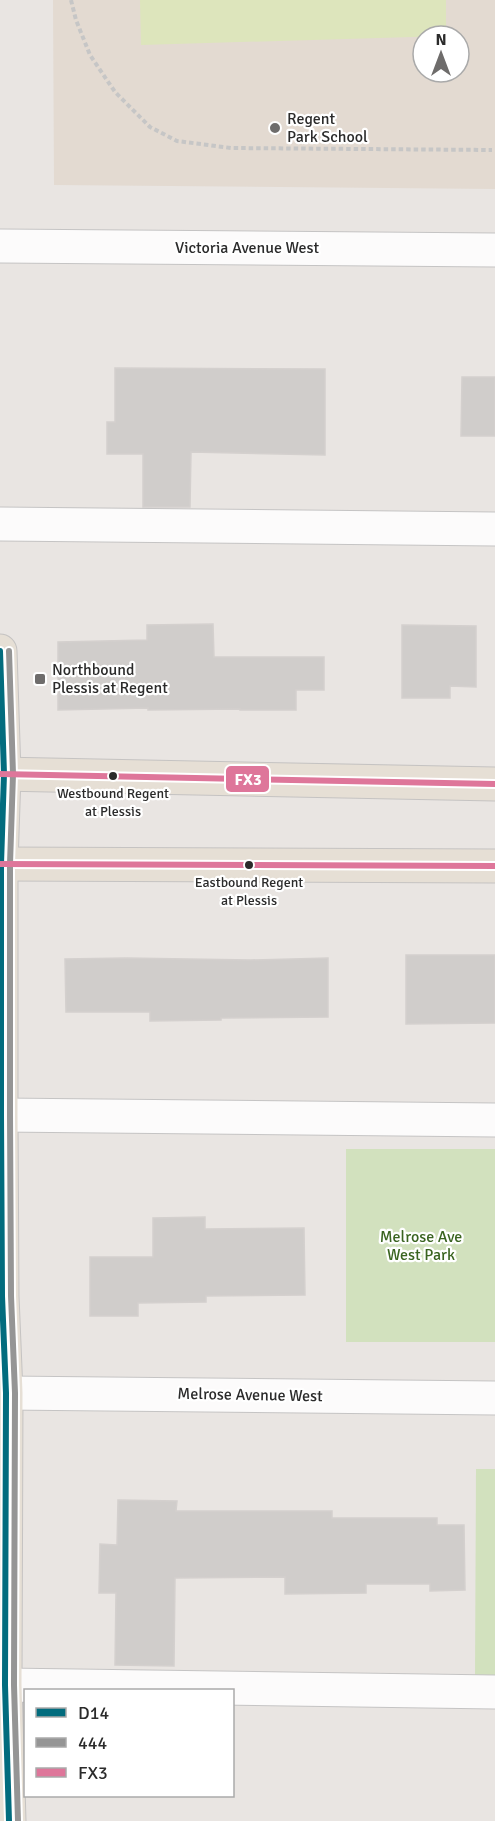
<svg xmlns="http://www.w3.org/2000/svg" width="495" height="1821" viewBox="0 0 495 1821" font-family="Signika,sans-serif">
<style>
.education{fill:#e3dad1;fill-rule:evenodd}
.green{fill:#d2e1be}
.pitch{fill:#dde5bc}
.building{fill:#d0cdcb;stroke:#d4d0ce;stroke-width:1.5}
.lines{fill:none;stroke-linecap:round;stroke-linejoin:round}
.minor-casing{stroke:#c5c4c4;stroke-width:35}
.major-casing{stroke:#c5c3c2;stroke-width:35}
.path{stroke:#c6c6c6;stroke-width:4;stroke-dasharray:4.5 3;stroke-linecap:butt}
.minor{stroke:#fcfbfb;stroke-width:33}
.major{stroke:#e6dfd5;stroke-width:33}
.bus-1-casing{stroke:#fff;stroke-width:10}
.bus-2-casing{stroke:#fff;stroke-width:10}
.bus-3-casing{stroke:#fff;stroke-width:10}
.bus-1{stroke:#026c7e;stroke-width:6}
.bus-2{stroke:#959595;stroke-width:6}
.bus-3{stroke:#de769a;stroke-width:6}
.poi-dot{fill:#6e6c6b;stroke:#fff;stroke-width:2}
.bus-dot{fill:#2b2b2b;stroke:#fff;stroke-width:2}
.labels{text-anchor:middle;dominant-baseline:central;stroke-width:4.5;stroke-linejoin:round;paint-order:stroke}
.bus-label{font-size:14px;fill:#2b2b2b;stroke:#fff}
.poi-label{font-size:16px;fill:#2b2b2b;stroke:#fff;text-anchor:start}
.street-label{font-size:16px;fill:#2b2b2b;stroke:#fff}
.park-label{font-size:16px;fill:#3a6420;stroke:#fff}
.line-badge{stroke:#fff;stroke-width:2}
.badge-label{font-size:16px;text-anchor:middle;font-weight:bold;fill:#fff}
</style>
<rect width="100%" height="100%" fill="#e9e5e2"/>
<path class="education" d="M53,0h442v189l-441,-4zM423,36h36v36h-36z"/>
<g class="green">
<rect x="346" y="1149" width="149" height="193"/>
<path d="M476,1469h19v209l-20,-1z"/>
</g>
<path class="pitch" d="M140,0h306v36l-305,9z"/>
<g class="building">
<path d="M115,368l210,1v86l-134,-3 -1,55h-47v-53h-36v-32h8z"/>
<path d="M462,377h33v59h-34z"/>
<path d="M213,624l1,33h110v33h-28v20h-56v-1l-92,1v-2l-90,2v-68l89,-2v-15z"/>
<path d="M402,625l74,1v61l-26,-1v12h-48z"/>
<path d="M406,955h89v68l-89,1z"/>
<path d="M126,958l125,2 77,-2v59l-107,1v2l-71,1v-9h-84l-1,-53z"/>
<path d="M205,1217v12l99,-1 1,67 -99,1v6l-68,1v13h-48v-59h63v-39z"/>
<path d="M118,1500l59,1 -1,10h156v7h105v7h27l1,65 -35,1v-7h-64v9l-81,1v-17l-110,1 -1,88 -59,-1 1,-72h-17l1,-49 17,1z"/>
</g>
<g class="lines">
<g class="minor-casing">
<g id="minor">
<path d="M0,246l495,4"/>
<path d="M0,524l495,5"/>
<path d="M1,1115l494,5"/>
<path d="M6,1393l489,5"/>
<path d="M5,1685l490,7"/>
</g>
</g>
<g class="major-casing">
<g id="major">
<path d="M0,651l4,123 -3,90v251l1,181 4,97 -1,292 4,136"/>
<path d="M0,774l495,10"/>
<path d="M0,864l495,2"/>
</g>
</g>
<path class="path" d="M71,0l5,20 14,35 25,37 35,35 27,14 54,7 261,2"/>
<use href="#minor" class="minor"/>
<use href="#major" class="major"/>
<g class="bus-1-casing">
<path id="bus-1" d="M0,651l4,123 -3,90v251l1,181 4,97 -1,292 4,136"/>
</g>
<g class="bus-2-casing">
<path id="bus-2" d="M9,651l4,123 -3,90v251l1,181 4,97 -1,292 4,136"/>
</g>
<g class="bus-3-casing">
<g id="bus-3">
<path d="M0,774l495,10"/>
<path d="M0,864l495,2"/>
</g>
</g>
<use href="#bus-1" class="bus-1"/>
<use href="#bus-2" class="bus-2"/>
<use href="#bus-3" class="bus-3"/>
</g>
<g class="poi-dot">
<circle cx="275" cy="128" r="6"/>
<rect x="34" y="673" width="12" height="12" rx="3"/>
</g>
<g class="bus-dot">
<circle cx="113" cy="776" r="5"/>
<circle cx="249" cy="865" r="5"/>
</g>
<g class="labels">
<g class="bus-label">
<text x="113" y="793">Westbound Regent<tspan x="113" dy="18">at Plessis</tspan></text>
<text x="249" y="882">Eastbound Regent<tspan x="249" dy="18">at Plessis</tspan></text>
</g>
<g class="poi-label">
<text x="287" y="119">Regent<tspan x="287" dy="18">Park School</tspan></text>
<text x="52" y="670">Northbound<tspan x="52" dy="18">Plessis at Regent</tspan></text>
</g>
<g class="street-label">
<text x="247" y="248">Victoria Avenue West</text>
<text transform="translate(250 1395) rotate(1)">Melrose Avenue West</text>
</g>
<g class="park-label">
<text x="421" y="1237">Melrose Ave<tspan x="421" dy="18">West Park</tspan></text>
</g>
</g>
<rect class="line-badge" x="225" y="765" width="45" height="28" rx="6" fill="#de769a"/>
<g class="badge-label">
<text x="248" y="785">FX3</text>
</g>
<rect x="24" y="1689" width="210" height="108" fill="#ffffff" stroke="#aaaaaa" stroke-width="1.5"/>
<rect x="36" y="1708" width="30" height="9" fill="#026c7e" stroke="#aaaaaa" stroke-width="1.5"/>
<text x="78" y="1719" font-size="18" fill="#2b2b2b">D14</text>
<rect x="36" y="1738" width="30" height="9" fill="#959595" stroke="#aaaaaa" stroke-width="1.5"/>
<text x="78" y="1749" font-size="18" fill="#2b2b2b">444</text>
<rect x="36" y="1768" width="30" height="9" fill="#de769a" stroke="#aaaaaa" stroke-width="1.5"/>
<text x="78" y="1779" font-size="18" fill="#2b2b2b">FX3</text>
<g transform="translate(441 54)"><circle r="28" fill="#ffffff" stroke="#aaaaaa" stroke-width="1.5"/>
<path d="M0-4.5L10 22L0 15L-10 22Z" fill="#6e6c6b"/>
<text y="-9" font-size="16" font-weight="bold" text-anchor="middle" fill="#2b2b2b">N</text>
</g>
</svg>
